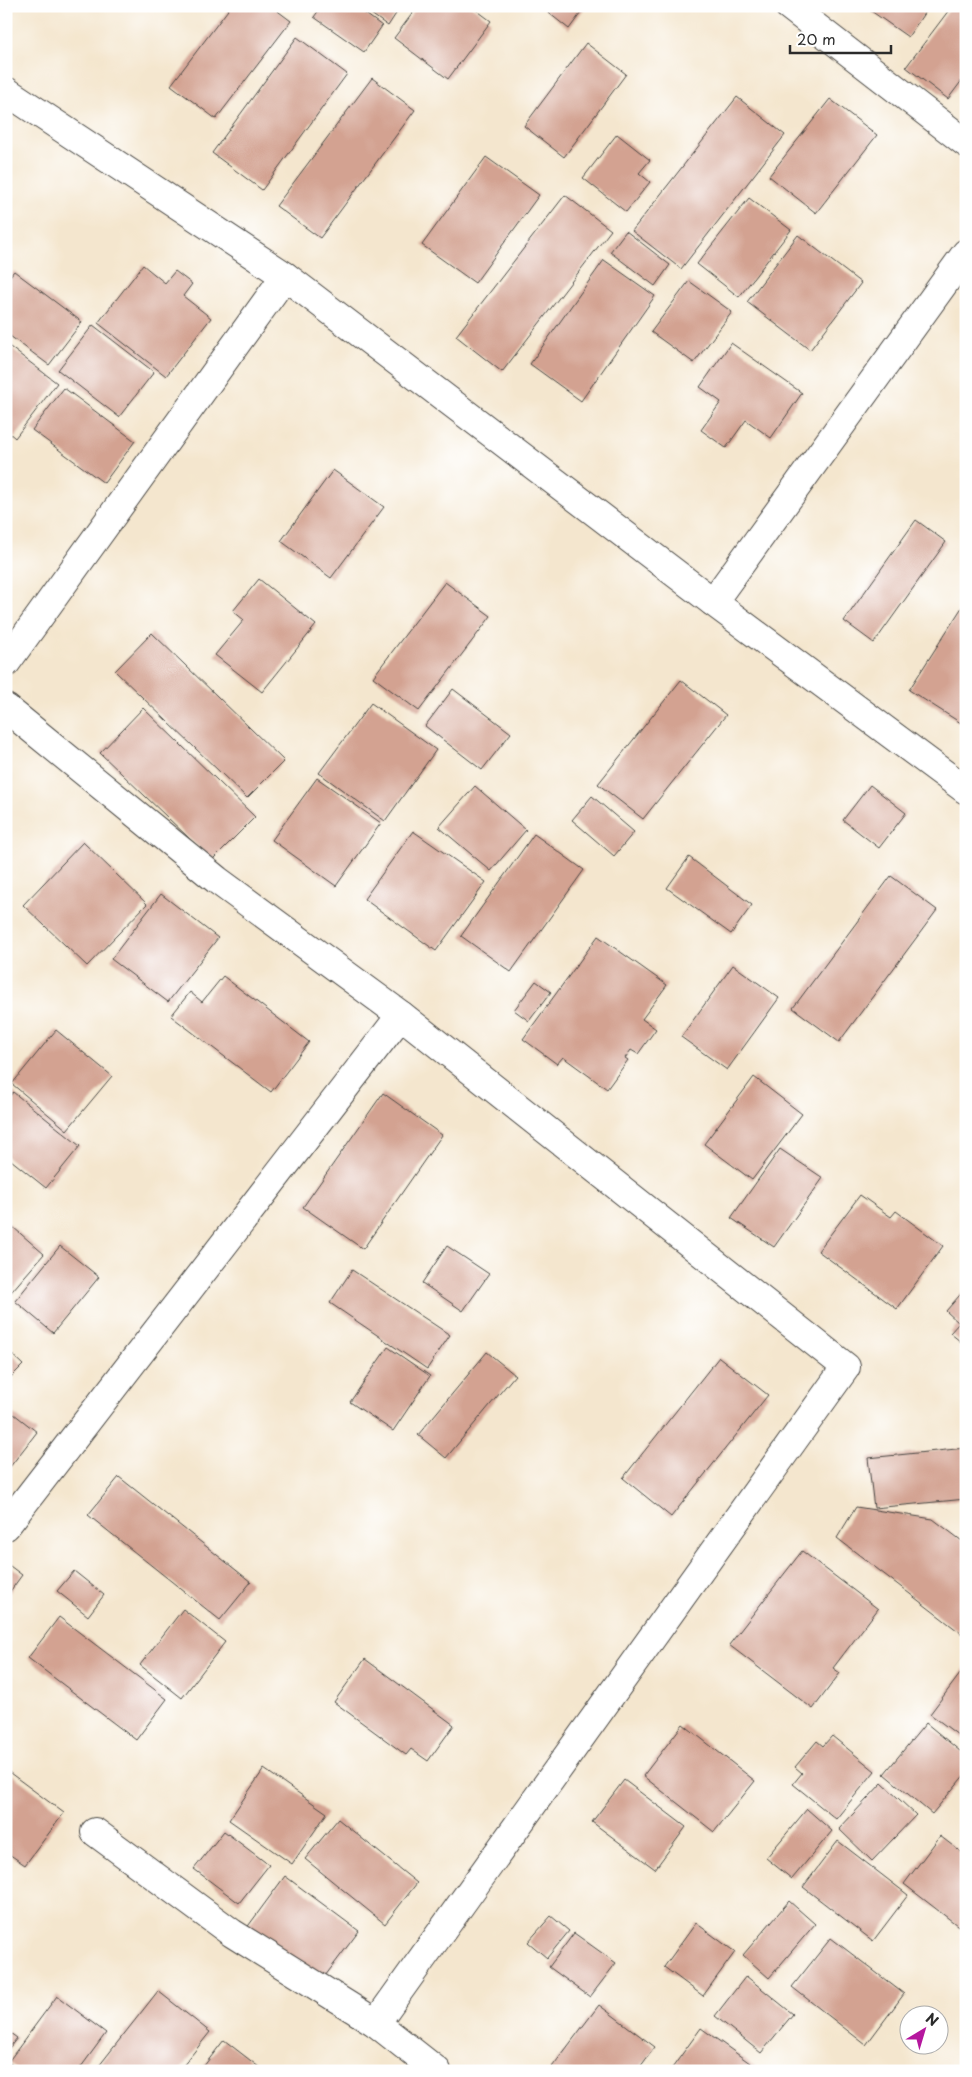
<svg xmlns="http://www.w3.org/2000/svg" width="972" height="2077" viewBox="0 0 972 2077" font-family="'Playpen Sans',sans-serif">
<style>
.building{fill:#d3a291}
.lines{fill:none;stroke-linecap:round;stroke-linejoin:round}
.minor-casing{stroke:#494743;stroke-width:30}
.minor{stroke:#fff;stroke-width:28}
</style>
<rect width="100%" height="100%" fill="#fff"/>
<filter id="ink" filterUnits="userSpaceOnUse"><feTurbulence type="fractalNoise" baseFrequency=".02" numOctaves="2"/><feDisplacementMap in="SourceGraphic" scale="10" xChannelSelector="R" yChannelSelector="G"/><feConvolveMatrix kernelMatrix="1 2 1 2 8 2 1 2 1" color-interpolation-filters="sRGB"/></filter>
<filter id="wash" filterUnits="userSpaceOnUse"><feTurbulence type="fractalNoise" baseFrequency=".0096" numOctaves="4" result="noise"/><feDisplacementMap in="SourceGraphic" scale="20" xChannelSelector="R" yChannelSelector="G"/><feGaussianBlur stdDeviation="1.12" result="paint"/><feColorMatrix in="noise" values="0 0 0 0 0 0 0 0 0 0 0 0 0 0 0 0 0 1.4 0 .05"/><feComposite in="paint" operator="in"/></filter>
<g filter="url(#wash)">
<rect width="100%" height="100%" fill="#f4e6ce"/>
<g id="blocks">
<g class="building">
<path d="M231,6h40l20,15 -75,98 -45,-34z"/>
<path d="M322,6h33l27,20 -18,26 -50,-35z"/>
<path d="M360,6h41l-13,20z"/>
<path d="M418,6h53l20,15 -43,58 -54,-41z"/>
<path d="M540,6h46l-17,23z"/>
<path d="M864,6h65l-21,31z"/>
<path d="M952,6h14v69l-18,24 -42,-32z"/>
<path d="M297,37l50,37 -85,116 -50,-37z"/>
<path d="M586,43l40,31 -62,83 -40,-31z"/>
<path d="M372,78l43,32 -95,128 -44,-32z"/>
<path d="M737,97l48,38 -104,134 -49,-38z"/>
<path d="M830,99l47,36 -61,78 -47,-37z"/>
<path d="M617,134l33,26 -11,13 11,9 -24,30 -43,-34z"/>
<path d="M486,157l53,38 -64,88 -53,-38z"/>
<path d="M565,195l46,35 -109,142 -46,-36z"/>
<path d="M749,198l42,32 -52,67 -42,-33z"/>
<path d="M626,231l44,34 -15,21 -45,-34z"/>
<path d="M798,235l63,48 -51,67 -63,-48z"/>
<path d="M604,260l51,36 -74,105 -51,-37z"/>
<path d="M143,265l22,18 10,-12 17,13 -9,12 28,22 -45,58 -68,-53z"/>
<path d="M14,271l68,51 -33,43 -43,-32v-52z"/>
<path d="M689,281l43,31 -38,51 -43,-31z"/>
<path d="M93,325l61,47 -35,45 -61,-47z"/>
<path d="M731,343l71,50 -31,45 -25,-18 -20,28 -25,-18 20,-28 -21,-15z"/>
<path d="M6,344l51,39 -42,55 -9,-8z"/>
<path d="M64,388l71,53 -31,42 -72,-53z"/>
<path d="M333,470l51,37 -53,71 -50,-37z"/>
<path d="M916,520l30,22 -72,101 -30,-22z"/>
<path d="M259,579l57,46 -54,67 -47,-37 29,-35 -11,-9z"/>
<path d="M445,582l46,34 -72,95 -46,-34z"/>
<path d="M966,601v122l-2,2 -55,-35z"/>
<path d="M152,633l132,128 -37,37 -132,-127z"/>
<path d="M681,680l45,35 -83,104 -45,-35z"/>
<path d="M453,689l58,44 -29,37 -57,-44z"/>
<path d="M371,703l65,47 -51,71 -66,-48z"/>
<path d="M143,708l112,109 -43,43 -112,-107z"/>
<path d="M317,778l64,45 -45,63 -64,-46z"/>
<path d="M870,785l36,28 -27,35 -36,-28z"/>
<path d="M475,786l51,44 -35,41 -52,-44z"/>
<path d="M592,796l42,36 -20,24 -42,-36z"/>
<path d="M413,831l73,51 -50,69 -72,-52z"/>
<path d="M534,834l50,36 -73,102 -50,-36z"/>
<path d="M83,842l64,62 -60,62 -64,-61z"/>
<path d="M689,857l63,48 -21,29 -64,-46z"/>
<path d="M891,876l46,34 -98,132 -46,-34z"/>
<path d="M161,894l57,44 -50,64 -57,-43z"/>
<path d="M598,936l69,49 -25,34 14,10 -18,25 -7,-4 -6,8 3,2 -21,29 -44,-32 -6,7 -34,-25z"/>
<path d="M733,965l46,33 -52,72 -46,-33z"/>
<path d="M223,976l86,66 -38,50 -100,-76 19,-24 12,10z"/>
<path d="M536,981l15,11 -22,29 -15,-11z"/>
<path d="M56,1030l56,46 -45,54 -55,-46z"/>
<path d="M754,1077l48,37 -50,66 -48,-36z"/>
<path d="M13,1092l67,54 -34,42 -40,-32v-55z"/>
<path d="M383,1093l59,42 -79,114 -60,-42z"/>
<path d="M780,1149l43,29 -49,69 -43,-29z"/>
<path d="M860,1195l31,22 5,-6 47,35 -46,63 -79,-58z"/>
<path d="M6,1221l38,33 -38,44z"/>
<path d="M60,1246l39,31 -46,56 -38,-32z"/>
<path d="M447,1246l42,28 -26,37 -41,-28z"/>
<path d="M352,1270l98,65 -23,34 -97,-66z"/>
<path d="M966,1288v58l-16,-13 9,-10 -13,-12z"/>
<path d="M388,1347l42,29 -37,55 -43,-29z"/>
<path d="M6,1349l17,16 -17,17z"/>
<path d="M487,1352l28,23 -69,83 -28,-23z"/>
<path d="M719,1357l49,38 -97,122 -48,-39z"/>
<path d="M14,1414l23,18 -31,40v-48z"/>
<path d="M966,1448v51l-92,9 -6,-50z"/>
<path d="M119,1477l132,105 -31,38 -132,-105z"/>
<path d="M856,1507l77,12 33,25v93l-129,-99z"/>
<path d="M802,1551l76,58 -45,59 7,5 -27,36 -84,-64z"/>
<path d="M6,1563l16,12 -16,22z"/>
<path d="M74,1571l30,24 -16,21 -31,-25z"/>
<path d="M183,1609l42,33 -43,56 -42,-33z"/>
<path d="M59,1617l108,82 -31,41 -108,-82z"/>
<path d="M365,1659l89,66 -26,36 -17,-12 -5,6 -72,-53z"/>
<path d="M966,1666v75l-36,-27z"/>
<path d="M926,1723l40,33v17l-34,41 -48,-40z"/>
<path d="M683,1724l72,57 -41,51 -71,-56z"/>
<path d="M832,1736l43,35 -39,48 -43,-35 9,-11 -7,-6 22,-26 6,5z"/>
<path d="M264,1769l63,44 -35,51 -63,-44z"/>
<path d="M6,1770l58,43 -39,52 -19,-13z"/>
<path d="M624,1780l62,47 -31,42 -63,-47z"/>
<path d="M882,1783l34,32 -44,46 -33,-32z"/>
<path d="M807,1809l25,22 -40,48 -26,-21z"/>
<path d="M338,1819l79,64 -32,41 -80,-65z"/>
<path d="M224,1831l45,34 -30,38 -45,-34z"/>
<path d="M940,1836l26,20v76l-62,-48z"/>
<path d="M838,1841l70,54 -35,46 -70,-54z"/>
<path d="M285,1876l74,55 -40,53 -73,-55z"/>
<path d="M789,1901l26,23 -46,54 -26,-23z"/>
<path d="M551,1916l18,15 -22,27 -19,-16z"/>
<path d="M696,1923l39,29 -32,44 -39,-29z"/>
<path d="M574,1933l42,30 -26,34 -41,-30z"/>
<path d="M831,1938l73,56 -38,51 -74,-58z"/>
<path d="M746,1976l47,38 -32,39 -46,-37z"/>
<path d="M158,1991l52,41 -31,39h-84z"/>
<path d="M57,1996l49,37 -28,38h-58l-12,-9z"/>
<path d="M599,2005l56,42 -18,24h-88z"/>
<path d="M701,2028l60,43h-91z"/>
<path d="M6,2030l11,8 -11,14z"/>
<path d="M224,2040l40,31h-64z"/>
</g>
</g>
</g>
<g filter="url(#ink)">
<use href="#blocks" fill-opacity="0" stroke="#494743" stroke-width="1"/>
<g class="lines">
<g class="minor-casing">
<g id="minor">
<path d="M789,6l177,137"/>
<path d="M6,91l279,185 428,326 253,188"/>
<path d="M713,602l253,-349"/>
<path d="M6,663l279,-387"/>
<path d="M6,708l211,172 184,135 445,352 -470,656"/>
<path d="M6,1526l395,-511"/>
<path d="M95,1832l137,101 144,90 61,48"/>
</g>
</g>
<use href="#minor" class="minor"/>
</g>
</g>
<rect width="972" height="2077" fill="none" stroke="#fff" stroke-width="25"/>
<g transform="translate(924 2030) rotate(38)"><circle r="24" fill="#ffffff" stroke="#aaaaaa"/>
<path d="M0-4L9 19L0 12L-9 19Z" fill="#b5179e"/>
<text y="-8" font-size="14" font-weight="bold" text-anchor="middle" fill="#2b2b2b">N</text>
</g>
<path d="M790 45v8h101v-8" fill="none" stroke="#2b2b2b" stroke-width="2.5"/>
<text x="797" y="45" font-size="15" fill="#2b2b2b" stroke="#ffffff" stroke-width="4" paint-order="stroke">20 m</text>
</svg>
